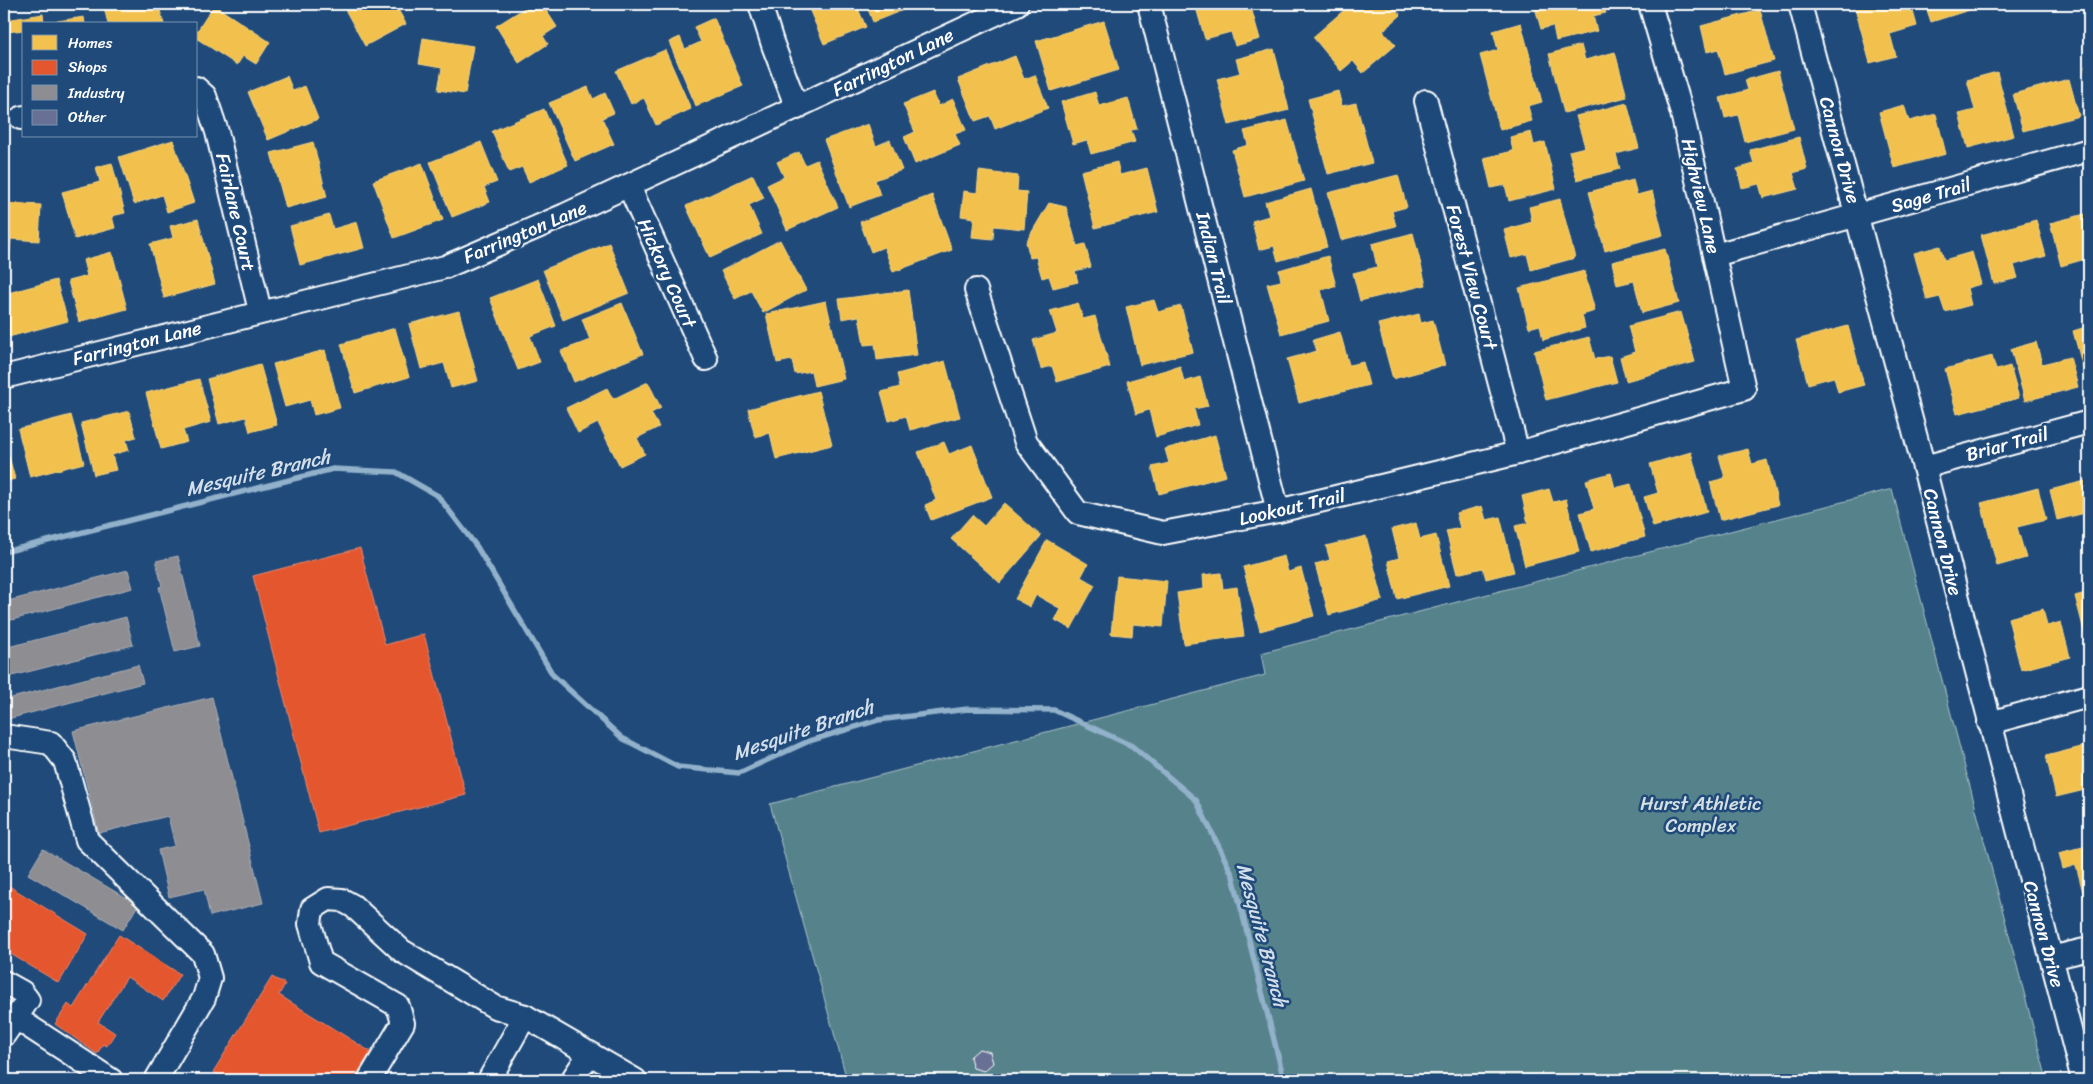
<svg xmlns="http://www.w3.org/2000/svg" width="2093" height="1084" viewBox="0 0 2093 1084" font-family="Sriracha,sans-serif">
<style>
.green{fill:#57838b;stroke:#abc1c5}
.homes{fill:#f2c14e;stroke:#f6d483}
.shops{fill:#e4572e;stroke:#ec896d}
.industry{fill:#8d8d92;stroke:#afafb3}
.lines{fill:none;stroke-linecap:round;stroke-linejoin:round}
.stream{stroke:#92b1ca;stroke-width:5.5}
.building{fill:#687096;stroke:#fff}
.minor-casing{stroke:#fff;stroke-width:26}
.minor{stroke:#1f4a7a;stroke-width:22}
.labels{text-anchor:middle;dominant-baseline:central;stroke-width:5;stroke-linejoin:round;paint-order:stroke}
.street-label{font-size:19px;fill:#fff;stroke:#1f4a7a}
.park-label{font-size:19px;fill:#d5e0e2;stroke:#1f4a7a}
.water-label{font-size:20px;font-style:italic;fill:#d2dee9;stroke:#1f4a7a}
</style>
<rect width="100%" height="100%" fill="#1f4a7a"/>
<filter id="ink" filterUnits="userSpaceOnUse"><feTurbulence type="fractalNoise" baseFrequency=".02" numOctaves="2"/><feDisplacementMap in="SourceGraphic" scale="10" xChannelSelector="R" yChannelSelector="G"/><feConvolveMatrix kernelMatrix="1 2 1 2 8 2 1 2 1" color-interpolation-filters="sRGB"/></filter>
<g filter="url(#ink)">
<path class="green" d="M1892,489l155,591h-1200l-77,-276 495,-129 -4,-22z"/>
<g class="homes">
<path d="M115,4h43l6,20h-56l-4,-17z"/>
<path d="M342,4h53l11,20 -41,22z"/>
<path d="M531,4h11l15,23 -14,9 5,8 -29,19 -23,-37z"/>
<path d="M807,4h49l10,23 -42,17z"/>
<path d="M866,4h52l-45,18z"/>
<path d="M1195,4h55l10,35 -25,7 -4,-14 -26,7z"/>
<path d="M1351,4h40l10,11 -18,16 13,14 -33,28 -10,-12 -12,10 -28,-34z"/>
<path d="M1534,4h69l3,9 -13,3 4,15 -41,10 -3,-15 -12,3z"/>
<path d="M1870,4h41l6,22 -27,8 6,22 -26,7 -15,-55z"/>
<path d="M1925,4h56l1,2 -51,16z"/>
<path d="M214,5l56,37 -14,22 -13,-8 -6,9 -41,-27v-5z"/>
<path d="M1760,10l14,51 -49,13 -7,-25 -11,3 -6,-26z"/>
<path d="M43,14l1,9 40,-6 1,7h-61v6l-17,2 -1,-12z"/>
<path d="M714,18l29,68 -47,20 -27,-64 11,-5 5,12 16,-7 -7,-15z"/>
<path d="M1104,21l15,49 -68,21 -15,-50z"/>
<path d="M1521,23l21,79 -14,4 4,15 -32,9 -20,-75 18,-5 -5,-19z"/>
<path d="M423,38l50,8 -8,48 -27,-4 4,-22 -23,-4z"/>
<path d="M1581,45l4,15 30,-8 12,45 -63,16 -15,-59z"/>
<path d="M1274,49l15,61 -60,15 -12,-46 23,-6 -4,-14z"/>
<path d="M665,50l26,59 -35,16 -12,-27 -13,6 -15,-33z"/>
<path d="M1015,56l9,23 11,-4 13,33 -53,21 -5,-13 -15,5 -17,-42z"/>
<path d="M2089,65v18l-4,-17z"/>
<path d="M1778,71l16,58 -49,13 -7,-27 -13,3 -5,-20 28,-8 -3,-10z"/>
<path d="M1997,72l17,64 -46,12 -9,-34 16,-4 -8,-30z"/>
<path d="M287,76l6,15 12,-5 13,33 -50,21 -20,-48z"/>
<path d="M2069,79l10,37 -56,15 -10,-37z"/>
<path d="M588,87l5,12 12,-6 9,20 -12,5 12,26 -39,17 -26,-58z"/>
<path d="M1338,91l4,15 14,-3 16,60 -44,11 -20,-75z"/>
<path d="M933,92l6,14 14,-7 13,31 -11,4 5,11 -45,19 -11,-27 11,-5 -12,-28z"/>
<path d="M1095,92l4,14 29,-8 9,31 -6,1 4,12 -44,12 -4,-14 -14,4 -12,-42z"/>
<path d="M1627,103l12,45 -23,6 4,15 -43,11 -8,-29 16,-4 -9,-31z"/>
<path d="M1904,105l5,16 27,-7 10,40 -52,14 -15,-56z"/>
<path d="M544,109l24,56 -39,17 -7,-15 -13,5 -17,-41z"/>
<path d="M1287,120l17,61 -59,16 -13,-47 16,-5 -4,-14z"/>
<path d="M868,124l8,22 14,-6 12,30 -27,10 5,15 -31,12 -25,-67z"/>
<path d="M1531,132l3,13 11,-3 11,47 -47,12 -4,-16 -14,3 -7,-30 29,-7 -3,-14z"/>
<path d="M1799,137l8,32 -14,4 5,16 -35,9 -4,-14 -17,4 -5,-19 17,-5 -4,-14z"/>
<path d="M173,140l21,63 -27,9 -5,-17 -28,9 -15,-47z"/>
<path d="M313,142l14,55 -41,11 -15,-55z"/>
<path d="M481,142l16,40 -13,5 6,15 -38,15 -22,-55z"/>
<path d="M799,152l6,13 12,-5 21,47 -51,23 -20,-45 17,-8 -7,-15z"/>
<path d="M1117,162l3,13 27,-7 11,44 -63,16 -14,-57z"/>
<path d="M112,163l13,50 -13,3 3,12 -40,11 -13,-47 38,-10 -4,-15z"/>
<path d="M422,163l21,57 -49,18 -21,-57z"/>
<path d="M979,171l39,5 -1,15 10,1 -3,37 -30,-3 -1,13 -21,-2 2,-19 -13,-2 3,-25 13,2z"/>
<path d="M753,175l11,23 -15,7 13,29 -52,24 -24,-52z"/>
<path d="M1398,175l9,32 -15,4 4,15 -55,14 -13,-47z"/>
<path d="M1633,180l4,15 15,-4 11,44 -58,16 -16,-59z"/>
<path d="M1311,189l16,58 -49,14 -4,-15 -15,4 -7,-29 17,-5 -4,-14z"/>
<path d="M932,195l20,55 -59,22 -9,-25 -13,5 -11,-30z"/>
<path d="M1560,199l15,59 -44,12 -4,-16 -16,4 -7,-28 28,-8 -3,-15z"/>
<path d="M4,203l37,2 -2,36 -28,-2 -2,22h-5z"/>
<path d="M1049,203l17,4 11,39 8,-2 6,23 -16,4 3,11 -25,6 -4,-12 -7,2 -6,-21 -6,1 -4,-16z"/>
<path d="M2089,213v45l-28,8 -11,-43z"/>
<path d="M329,215l4,14 24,-7 7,26 -64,17 -10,-39z"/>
<path d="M198,219l17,65 -51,14 -14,-54 23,-6 -3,-12z"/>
<path d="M2036,220l10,36 -32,9 4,13 -24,6 -13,-49z"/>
<path d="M1413,233l13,52 -66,16 -7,-28 24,-6 -5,-23z"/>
<path d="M780,240l26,50 -43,23 -12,-22 -16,8 -14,-28z"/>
<path d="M609,243l20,50 -66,27 -20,-50z"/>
<path d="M1940,246l4,14 28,-8 9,32 -14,4 4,17 -26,7 -5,-15 -13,3 -13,-47z"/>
<path d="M1665,249l14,54 -37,10 -8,-32 -17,4 -5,-23z"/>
<path d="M112,252l15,57 -48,13 -11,-41 19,-5 -4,-16z"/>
<path d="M1328,256l8,30 -15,4 8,31 -48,13 -14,-50 14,-3 -2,-11z"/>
<path d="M1584,271l11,40 -13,4 3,13 -42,12 -3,-15 -11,3 -10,-40z"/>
<path d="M538,279l18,47 -26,10 10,26 -22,8 -28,-72z"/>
<path d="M56,280l12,41 -63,17 -1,-32 7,-2 -3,-11z"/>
<path d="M908,290l9,65 -40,5 -2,-16 -11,1 -5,-29 -17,3 -3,-20z"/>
<path d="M1154,300l4,12 23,-6 12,46 -53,13 -14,-58z"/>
<path d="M826,301l18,78 -30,7 -3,-15 -16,3 -3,-14 -15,3 -11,-49z"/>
<path d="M622,303l21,51 -69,28 -13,-31 29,-11 -8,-21z"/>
<path d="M1078,303l5,16 12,-3 15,51 -53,15 -5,-16 -11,3 -8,-29 24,-7 -7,-22z"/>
<path d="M459,311l19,70 -27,7 -7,-25 -23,6 -12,-45z"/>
<path d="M1681,312l14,50 -69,19 -6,-24 15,-5 -7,-26z"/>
<path d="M1419,314l2,9 12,-3 12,45 -52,14 -15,-55z"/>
<path d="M1848,326l16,59 -26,7 -4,-15 -26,7 -12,-44z"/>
<path d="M2089,326v60h-1l-15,-55z"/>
<path d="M395,328l14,49 -54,16 -14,-49z"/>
<path d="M1340,332l9,33 14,-3 6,23 -70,18 -12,-44 30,-8 -4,-11z"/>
<path d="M1589,337l6,22 15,-3 7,26 -71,18 -12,-49z"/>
<path d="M2036,342l6,22 28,-7 8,30 -53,14 -14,-52z"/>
<path d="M325,350l15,58 -26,7 -4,-15 -25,7 -12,-43z"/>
<path d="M1992,356l4,14 14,-4 9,32 -62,16 -12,-45z"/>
<path d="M945,361l15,56 -50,13 -4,-14 -17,5 -8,-29 19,-5 -3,-13z"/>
<path d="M260,364l17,61 -27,7 -4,-15 -27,7 -12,-45z"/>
<path d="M1180,366l4,16 16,-5 8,29 -14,3 4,16 -42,12 -7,-27 -13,4 -9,-33z"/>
<path d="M199,379l12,43 -28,8 4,12 -26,7 -15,-56z"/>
<path d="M648,382l13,26 -10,5 8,14 -22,11 8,16 -25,12 -22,-43 -20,10 -12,-25 41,-20 6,11z"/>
<path d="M818,391l14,54 -56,14 -6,-26 -15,4 -7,-28z"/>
<path d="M129,411l7,26 -10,3 3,10 -17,5 4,15 -22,5 -13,-52z"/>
<path d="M71,415l13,48 -54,14 -12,-48z"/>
<path d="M1215,435l11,41 -67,18 -7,-27 17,-4 -4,-14z"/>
<path d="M4,438l11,41 -11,3z"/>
<path d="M944,442l5,12 23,-9 20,52 -61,23 -6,-15 11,-5 -18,-48z"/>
<path d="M1748,449l4,15 15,-4 11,45 -58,15 -10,-38 15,-4 -6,-22z"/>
<path d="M1691,452l16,60 -54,15 -9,-30 14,-4 -8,-29z"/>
<path d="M1611,473l4,15 16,-4 14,53 -54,15 -11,-39 14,-4 -8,-29z"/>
<path d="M2089,480v32l-32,8 -7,-30z"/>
<path d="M2038,488l8,32 -29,7 9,31 -29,8 -16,-63z"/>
<path d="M1549,489l4,13 13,-3 13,53 -54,14 -10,-40 13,-3 -6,-27z"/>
<path d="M1004,503l37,33 -41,47 -49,-44 21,-24 12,11z"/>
<path d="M1482,506l4,14 14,-3 14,55 -28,7 -3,-11 -26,6 -11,-43 14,-3 -4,-15z"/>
<path d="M1416,523l4,16 16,-4 13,51 -52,13 -9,-38 11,-3 -7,-29z"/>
<path d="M1366,536l17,64 -54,15 -14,-51 15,-4 -4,-14z"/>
<path d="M1047,540l41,24 -7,13 14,8 -24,44 -16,-9 6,-11 -25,-14 -6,12 -15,-8z"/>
<path d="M1284,556l4,16 13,-4 13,48 -54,15 -17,-64z"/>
<path d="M1221,573l2,16 14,-2 7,49 -60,8 -7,-51 27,-4 -1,-14z"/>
<path d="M1117,576l50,5 -4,46 -30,-3 -1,12 -21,-2z"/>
<path d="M2089,592v58l-14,-54z"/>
<path d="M2043,609l4,17 14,-4 9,35 -49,13 -13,-52z"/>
<path d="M2089,745v44l-33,8 -10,-41z"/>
<path d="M2089,845v58l-3,1 -10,-39 -13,4 -4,-16z"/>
</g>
<g class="shops">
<path d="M360,548l25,97 39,-11 42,161 -147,38 -66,-257z"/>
<path d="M4,883l84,51 -29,49 -55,-33z"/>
<path d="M119,935l61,39 -17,27 -36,-24 -29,45 17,11 -8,13 -4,-2 -6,10 -42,-30 13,-20 5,4z"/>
<path d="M272,977l13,7 -6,11 92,57 -18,28h-126l-14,-8z"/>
</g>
<g class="industry">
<path d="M178,556l22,90 -25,6 -16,-65 3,-1 -6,-25z"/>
<path d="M128,570l5,18 -129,34v-20z"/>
<path d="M126,617l7,28 -129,33v-30z"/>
<path d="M138,665l5,18 -139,37v-20z"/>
<path d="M212,697l51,206 -53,13 -6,-27 -35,8 -11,-47 17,-4 -7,-30 -69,17 -26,-102z"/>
<path d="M43,849l95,56 -15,25 -95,-56z"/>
</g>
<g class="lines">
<path class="stream" d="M4,552l329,-83 63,3 42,24 39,51 76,128 69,63 56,29 61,6 70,-32 69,-21 90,-11 86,1 78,36 64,54 37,76 51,204"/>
</g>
<path class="building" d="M979,1049l11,3 3,11 -9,8 -11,-3 -3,-11z"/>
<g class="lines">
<g class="minor-casing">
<g id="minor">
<path d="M760,4l13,41 24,63"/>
<path d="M1149,4l129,507"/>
<path d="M1800,4l127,475 156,601"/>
<path d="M196,88l9,8 12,36 43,179"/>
<path d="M1426,101l92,352"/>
<path d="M21,118l3,-1"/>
<path d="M629,186l77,173"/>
<path d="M1715,255l374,-105"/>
<path d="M976,290l50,152 52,71 85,20 115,-22 240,-58 226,-64 -62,-276 -32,-109"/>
<path d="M4,377l441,-110 120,-52 452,-211"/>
<path d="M1924,467l165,-45"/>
<path d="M1989,723l100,-27"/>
<path d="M4,736l47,7 14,18 22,79 116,114 7,24 -6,20 -48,82"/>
<path d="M2051,958l38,-9"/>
<path d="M4,982l18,10 6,8 -24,35"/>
<path d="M16,1018l95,62"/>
<path d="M369,1080l34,-57 -5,-17 -77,-44 -11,-38 2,-15 16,-10 14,1 11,6 49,45 93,56 30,9"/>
<path d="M489,1080l36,-64 110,64"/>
<path d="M572,1080l18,-27"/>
</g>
</g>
<use href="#minor" class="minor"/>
</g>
</g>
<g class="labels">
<g class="street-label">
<text transform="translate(893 62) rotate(-26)">Farrington Lane</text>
<text transform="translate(1840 150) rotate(75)">Cannon Drive</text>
<text transform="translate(1931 195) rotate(-16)">Sage Trail</text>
<text transform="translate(1701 196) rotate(77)">Highview Lane</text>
<text transform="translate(236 212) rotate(77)">Fairlane Court</text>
<text transform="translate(525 232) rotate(-23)">Farrington Lane</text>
<text transform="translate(1214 258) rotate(76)">Indian Trail</text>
<text transform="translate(667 273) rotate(66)">Hickory Court</text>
<text transform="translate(1472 277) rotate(75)">Forest View Court</text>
<text transform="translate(137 343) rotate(-14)">Farrington Lane</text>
<text transform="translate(2007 444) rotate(-15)">Briar Trail</text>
<text transform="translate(1292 507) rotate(-13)">Lookout Trail</text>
<text transform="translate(1943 542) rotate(76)">Cannon Drive</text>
<text transform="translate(2044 934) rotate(75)">Cannon Drive</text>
</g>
<g class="park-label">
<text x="1701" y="803">Hurst Athletic<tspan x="1701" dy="22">Complex</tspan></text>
</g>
<g class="water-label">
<text transform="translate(258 473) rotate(-13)">Mesquite Branch</text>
<text transform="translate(803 730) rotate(-19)">Mesquite Branch</text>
<text transform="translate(1262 935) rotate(75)">Mesquite Branch</text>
</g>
</g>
<rect width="2093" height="1084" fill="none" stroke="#1f4a7a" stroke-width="20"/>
<rect x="10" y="10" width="2073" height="1064" fill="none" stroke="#fff" stroke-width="2" filter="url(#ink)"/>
<rect x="22" y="22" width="175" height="115" fill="#1f4a7a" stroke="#7992af"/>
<rect x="32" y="35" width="25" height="15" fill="#f2c14e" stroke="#7992af"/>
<text x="68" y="48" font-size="15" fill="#ffffff">Homes</text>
<rect x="32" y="60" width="25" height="15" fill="#e4572e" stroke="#7992af"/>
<text x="68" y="72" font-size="15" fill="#ffffff">Shops</text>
<rect x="32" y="85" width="25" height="15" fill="#8d8d92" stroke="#7992af"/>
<text x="68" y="98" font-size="15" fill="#ffffff">Industry</text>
<rect x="32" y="110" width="25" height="15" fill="#687096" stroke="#7992af"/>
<text x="68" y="122" font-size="15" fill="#ffffff">Other</text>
</svg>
